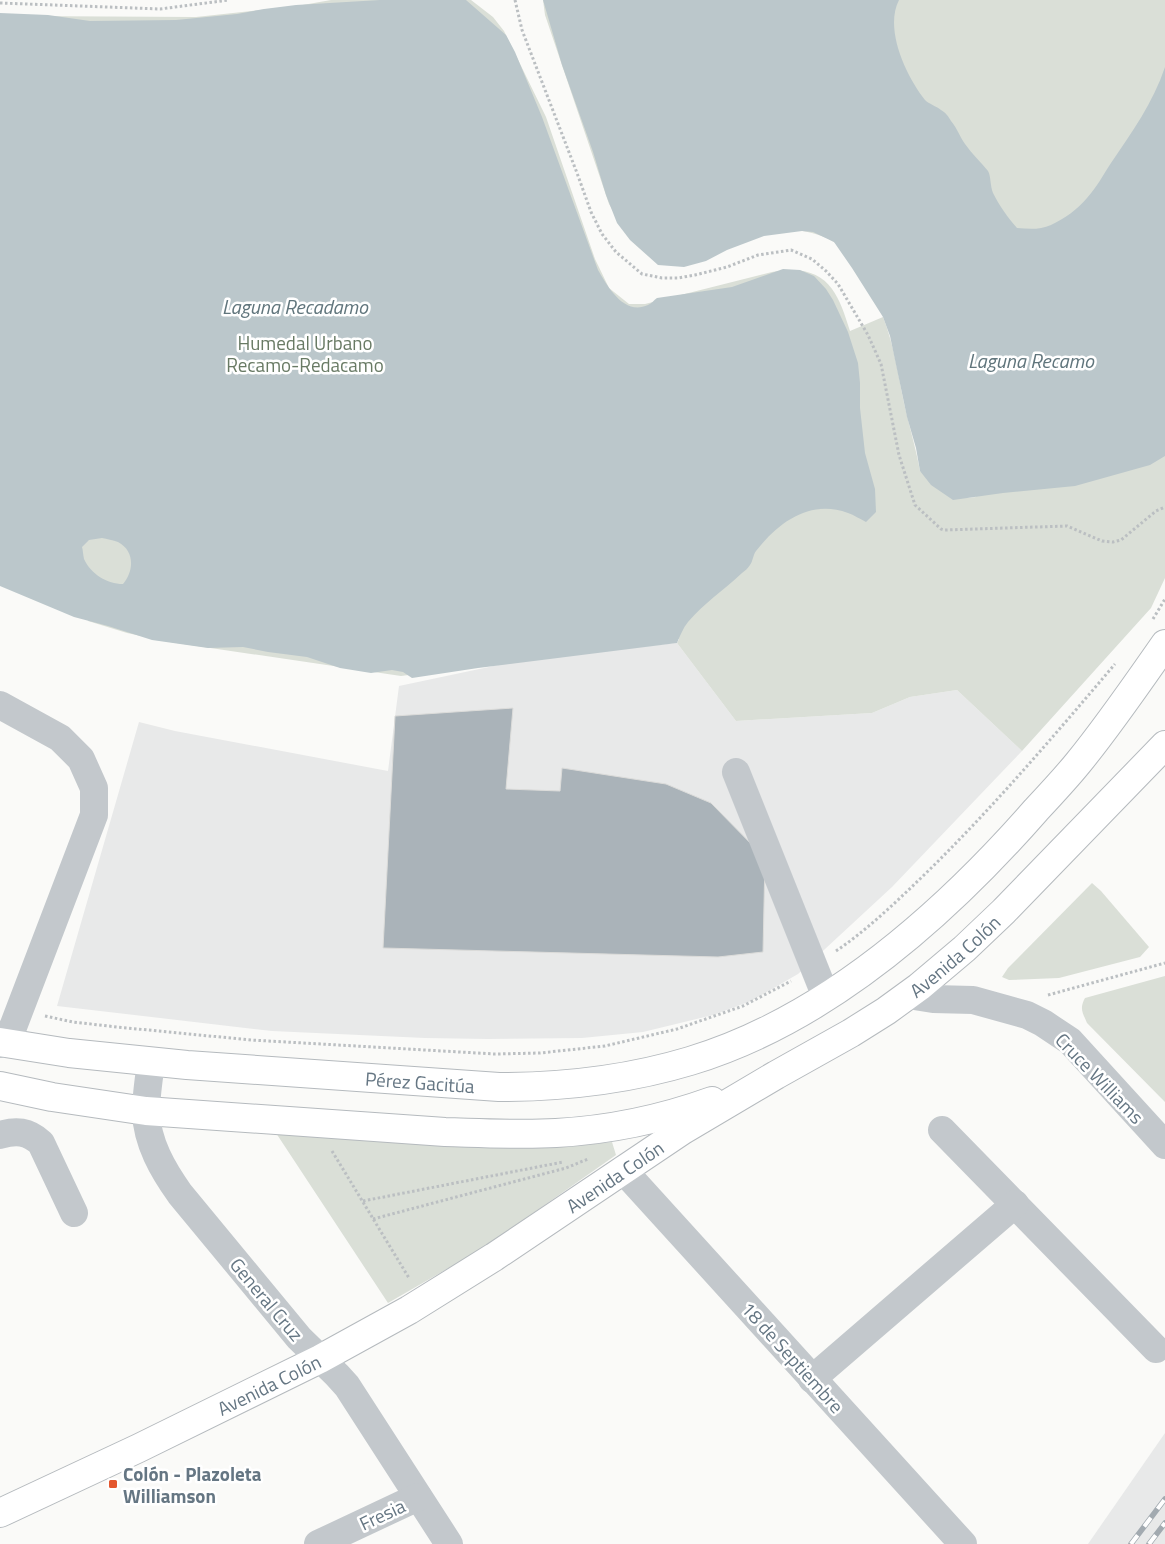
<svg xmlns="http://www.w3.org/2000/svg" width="1165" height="1544" viewBox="0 0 1165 1544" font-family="'Titillium Web',sans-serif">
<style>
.built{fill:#e8e9e9}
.green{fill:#dadfd7}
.water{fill:#bbc7cb;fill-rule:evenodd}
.building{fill:#aab3b9;stroke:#dcdcda}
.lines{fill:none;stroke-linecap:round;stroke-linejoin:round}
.major-casing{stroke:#b5babe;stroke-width:30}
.path{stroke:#bbbfc2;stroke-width:3;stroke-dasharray:2.5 2.5;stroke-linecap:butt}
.minor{stroke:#c3c8cc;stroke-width:28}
.major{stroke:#fff;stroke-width:28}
.rail-casing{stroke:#a2aab0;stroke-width:5.5}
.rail{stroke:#fff;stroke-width:4;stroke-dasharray:11;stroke-linecap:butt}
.poi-dot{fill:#e4572e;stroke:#fff;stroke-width:2}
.labels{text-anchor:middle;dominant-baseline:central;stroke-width:5;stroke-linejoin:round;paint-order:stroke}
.park-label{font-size:19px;fill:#687a64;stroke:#fff}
.street-label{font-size:19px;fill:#657683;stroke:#fff}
.poi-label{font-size:19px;font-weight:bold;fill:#657683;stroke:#fff;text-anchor:start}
.water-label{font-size:20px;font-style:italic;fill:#60757c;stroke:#fff}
</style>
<rect width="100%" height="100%" fill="#fafaf8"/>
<g class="built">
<path d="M677,643l59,78 136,-8 38,-16 47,-7 65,61 -130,136 -94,87 -47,27 -38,14 -70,17 -61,6 -94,1 -63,-1 -153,-7 -215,-25 82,-284 36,9 213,40 11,-85 137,-29z"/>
<path d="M1165,1433v111h-77z"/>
</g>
<g class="green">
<path d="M331,0h140l22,17 11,14 42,86 49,142 14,29 20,16h16l127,-32c6,-1 13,-2 19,-2 40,0 49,29 59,61l33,-14c11,28 15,57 21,86 5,23 12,45 16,68l46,27 10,-1 -90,-182 -49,-71c-13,-9 -26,-12 -42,-14l-167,6 -19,-32 -64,-189 -2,-15h622v578l-14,30 -129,143 -65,-61 -47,7 -38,16 -136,8 -59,-78 2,-4 -278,37 -231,-34 -43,-9 -39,-12 -69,-605 177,1 101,-11z"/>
<path d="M1092,883l9,8 48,56 -9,10 -81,21 -50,2 -7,-3 6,-9z"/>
<path d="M1165,976v126l-78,-79c-4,-10 -8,-14 -2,-25z"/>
<path d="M276,1133l219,15 61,-1 56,-5 4,13 -131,92 -97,56z"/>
</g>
<g class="water">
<path d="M380,0h86l40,35 9,17 27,65 56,153c10,17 26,46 50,35 3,-1 6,-5 9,-7l75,-11 51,-18 17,1 14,6 12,13 7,11 15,32 10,31 2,20v25l5,45 10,36 1,23 -10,10c-6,-3 -12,-7 -18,-9 -38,-14 -69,9 -92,38 -3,4 -3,10 -6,14 -2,3 -5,6 -8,8 -18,17 -38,30 -54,49 -5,6 -8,14 -11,21l-199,25 -66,10 -9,-6 -11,-2 -21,3 -31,-5 -33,-11 -39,-5 -25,-5 -35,1 -56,-8 -44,-14 -34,-9 -74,-31v-573l48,2 42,6 86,-1 61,-6 27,-5 32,-4zM102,538c5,1 11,2 16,4 17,9 16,29 5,42 -16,0 -32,-10 -39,-25 -1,-4 -1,-9 -2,-12l7,-7z"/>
<path d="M543,0h356c-15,29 7,76 26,100 4,4 11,6 16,10 4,2 8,7 10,11 6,7 9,16 14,23 7,10 16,18 23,27 3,5 2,15 5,22 6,12 15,25 24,35 12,1 23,2 34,-3 13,-6 27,-16 36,-27 10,-11 16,-23 24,-35 21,-31 42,-60 54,-96v389l-15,9 -75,21 -72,7 -50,7 -22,-15 -11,-14 -4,-23 -9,-31 -17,-81 -7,-19 -31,-49 -18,-26 -21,-10 -11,-1 -38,5 -37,14 -21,11 -22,6 -26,-2 -28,-25 -13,-17 -11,-28 -13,-43 -31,-87z"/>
</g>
<path class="building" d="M513,708l-7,81 54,2 2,-23 104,16 45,19 54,55 -2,94 -45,5 -335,-9 12,-232z"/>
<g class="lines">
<g class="major-casing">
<g id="major">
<path id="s1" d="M0,1042l69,11 118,12 312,22c65,0 128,-7 191,-26 136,-41 254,-146 346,-251 14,-15 29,-31 42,-47 31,-38 59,-79 87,-119"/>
<path d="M0,1086l52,11 94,14 299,21c37,1 74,3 111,1 53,-3 106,-14 156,-32"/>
<path id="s2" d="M0,1513l139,-65 181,-89 89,-49 85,-53 189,-127 93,-55 75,-42 35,-22 33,-24 45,-38 40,-38 161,-166"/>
</g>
</g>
<g class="path">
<path d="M515,0l7,30 55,143 14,39 11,22 14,18 26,22 20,4h16l17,-3 32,-8 31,-12 33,-5 21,9 14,12 12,13 30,51 13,29 18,91 16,50 26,24 3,1 123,-4 35,15 11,1 8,-2 35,-29 9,-4"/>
<path d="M0,3l160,6 69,-9"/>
<path d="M1153,619l12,-20"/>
<path d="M836,951c31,-21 59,-48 86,-74 69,-67 131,-140 193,-213"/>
<path d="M1048,995l117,-32"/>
<path d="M45,1016l28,6 44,5 134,13 244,14 45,-1 65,-7 72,-17 66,-23 48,-25"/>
<path d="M332,1151l77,127"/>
<path d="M363,1201l200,-39"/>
<path d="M373,1219l193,-51 22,-9"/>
</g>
<g class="minor">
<path d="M0,705l60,33 21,21 13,29v27l-81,212 -13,17"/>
<path d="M736,772l90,225"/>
<path d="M908,995l25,4 40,1 54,15 16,8 27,18 95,104"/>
<path d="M151,1062c-2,16 -5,34 -5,50 1,31 17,58 34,82l119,144 38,37 10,11 102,158"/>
<path d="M942,1130l214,219"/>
<path d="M0,1135c16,-5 28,-4 41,8l33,70"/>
<path d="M623,1170l340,374"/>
<path d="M812,1379l203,-175"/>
<path d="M318,1544l100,-47"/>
</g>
<use href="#major" class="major"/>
<g class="rail-casing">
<g id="rail">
<path d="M1131,1544l34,-45"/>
<path d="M1149,1544l16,-21"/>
</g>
</g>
<use href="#rail" class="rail"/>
</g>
<rect class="poi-dot" x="108" y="1479" width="10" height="10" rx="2.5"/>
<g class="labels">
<g class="park-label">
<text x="305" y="342">Humedal Urbano<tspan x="305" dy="22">Recamo-Redacamo</tspan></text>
</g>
<g class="street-label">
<text stroke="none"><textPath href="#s2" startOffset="1108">Avenida Colón</textPath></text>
<text transform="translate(1100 1078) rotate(46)">Cruce Williams</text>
<text stroke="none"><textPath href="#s1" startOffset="422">Pérez Gacitúa</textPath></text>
<text stroke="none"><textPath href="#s2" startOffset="702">Avenida Colón</textPath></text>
<text transform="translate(267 1299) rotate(50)">General Cruz</text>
<text transform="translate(793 1357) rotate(48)">18 de Septiembre</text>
<text stroke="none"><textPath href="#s2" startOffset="298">Avenida Colón</textPath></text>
<text transform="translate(382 1514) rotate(-25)">Fresia</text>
</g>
<g class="poi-label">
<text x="123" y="1473">Colón - Plazoleta<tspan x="123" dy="22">Williamson</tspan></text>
</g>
<g class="water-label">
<text x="295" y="306">Laguna Recadamo</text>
<text x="1031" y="360">Laguna Recamo</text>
</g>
</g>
</svg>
